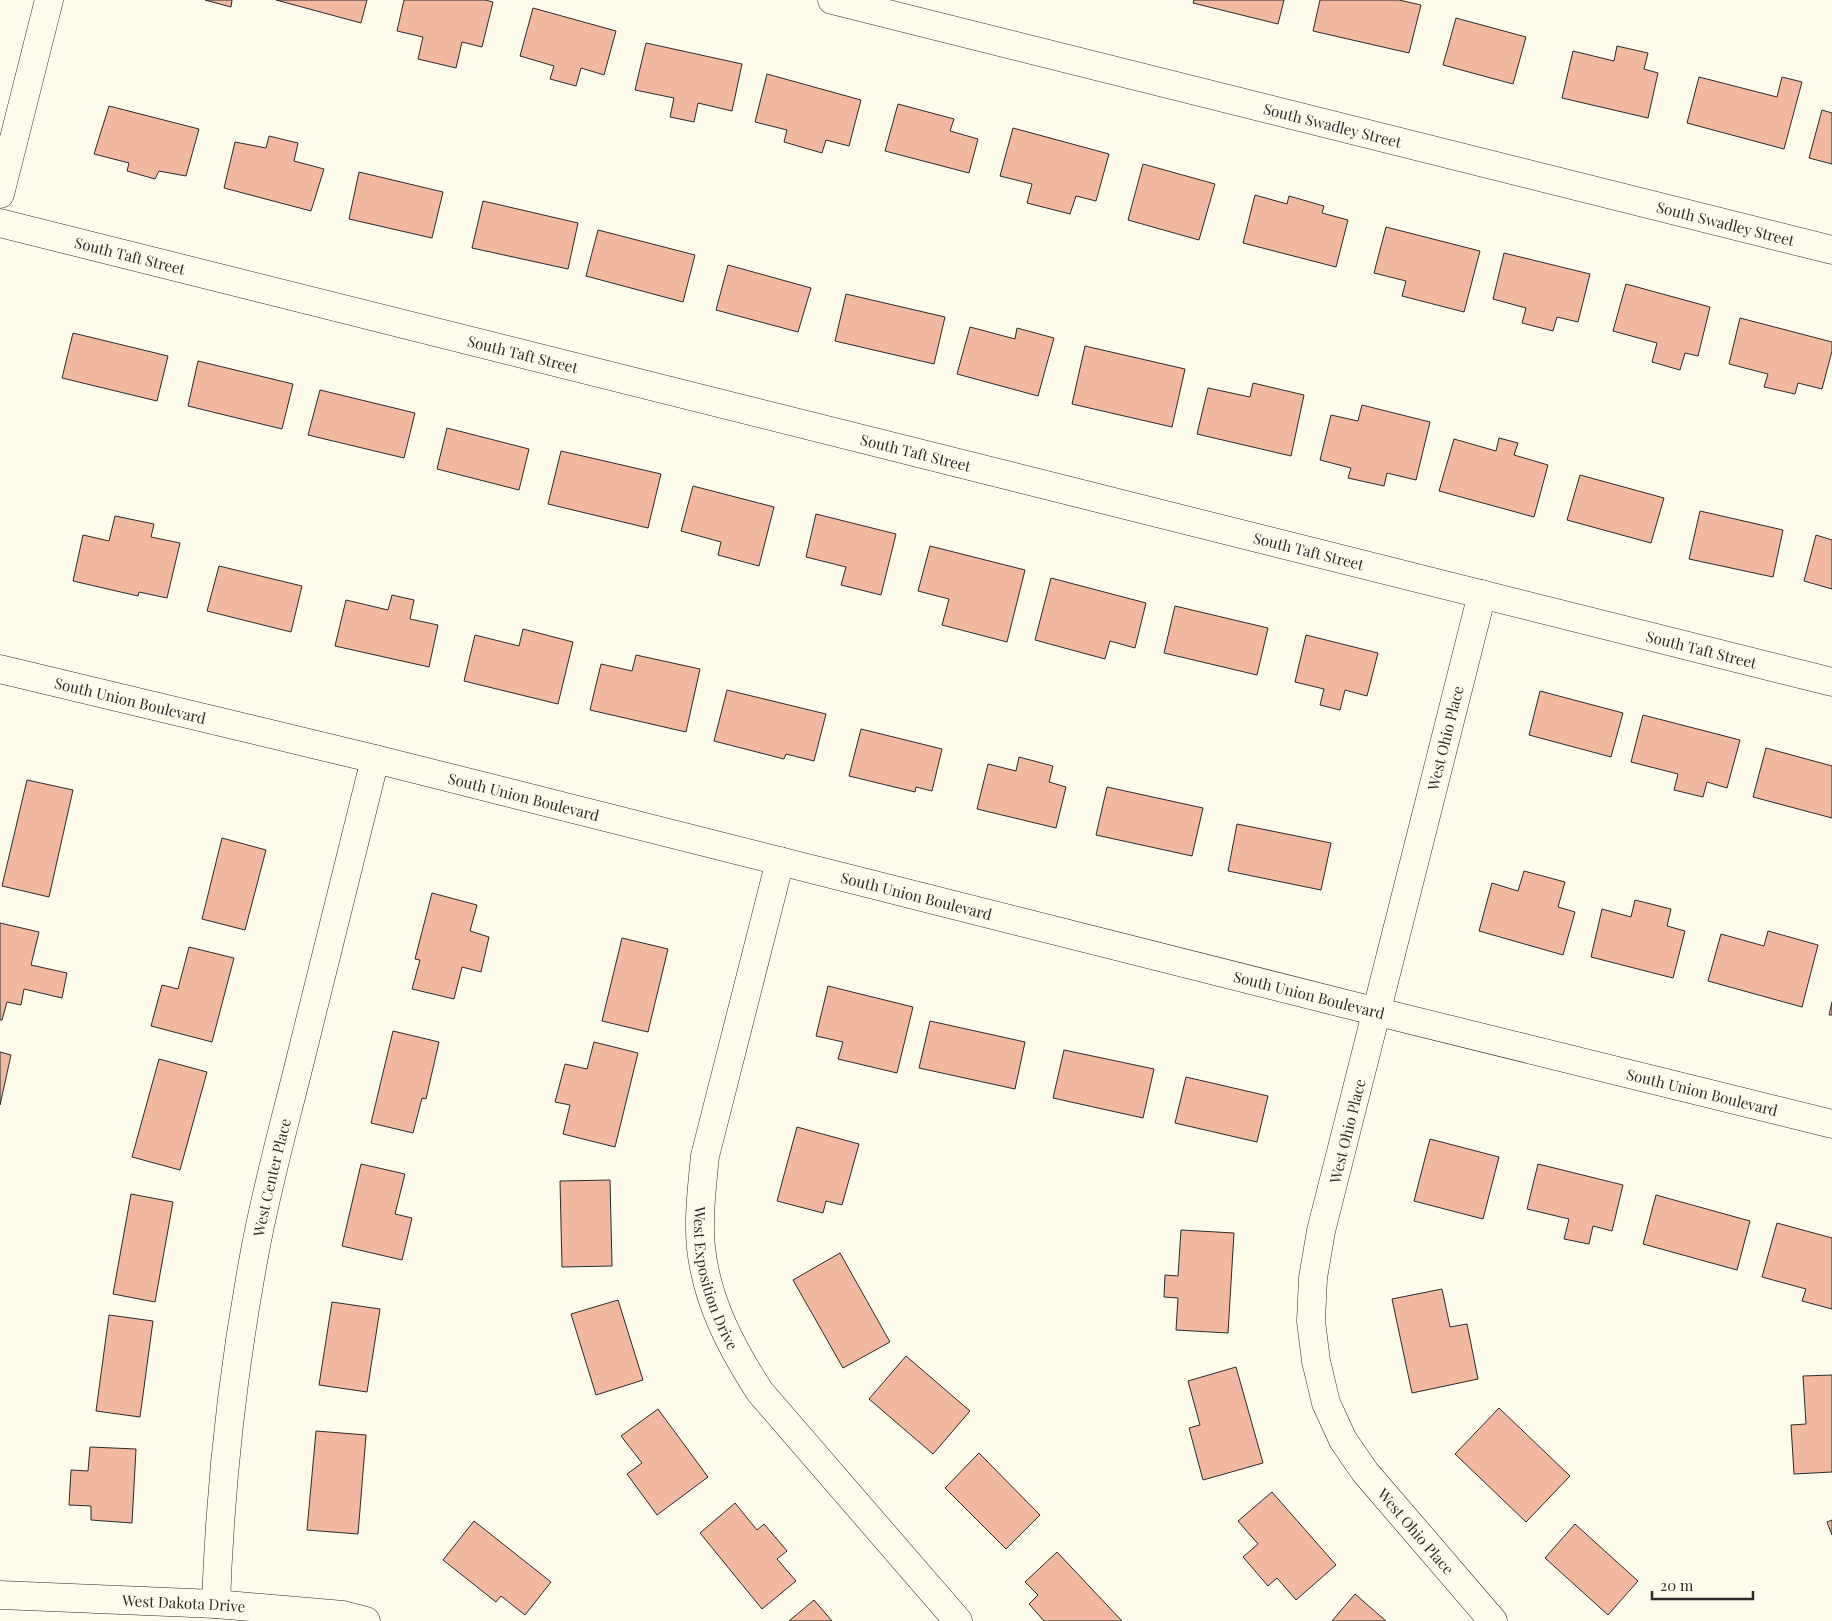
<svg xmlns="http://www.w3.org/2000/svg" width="1832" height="1621" viewBox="0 0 1832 1621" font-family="'Playfair Display',serif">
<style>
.building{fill:#f2b8a0;stroke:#2b2b2b}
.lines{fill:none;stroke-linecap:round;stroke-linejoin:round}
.street-casing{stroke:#2b2b2b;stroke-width:29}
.secondary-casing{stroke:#2b2b2b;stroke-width:29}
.street{stroke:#fdfbea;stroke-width:28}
.secondary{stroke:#fdfbea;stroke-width:28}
.labels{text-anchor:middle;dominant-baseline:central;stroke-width:4;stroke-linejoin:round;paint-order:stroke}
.street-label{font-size:15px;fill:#2b2b2b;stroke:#fdfbea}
</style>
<rect width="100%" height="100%" fill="#fdfbea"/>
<g class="building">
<path d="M205,0h27l-1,7z"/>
<path d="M276,0h91l-6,23z"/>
<path d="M404,0h81l8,2 -11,45 -20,-5 -6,26 -38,-9 5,-22 -26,-6z"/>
<path d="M1194,0h90l-6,24 -85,-21z"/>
<path d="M1320,0h79l22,5 -12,48 -96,-22z"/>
<path d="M533,8l83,23 -12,44 -23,-7 -5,18 -26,-7 4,-13 -34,-10z"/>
<path d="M1456,18l70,19 -13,47 -70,-19z"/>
<path d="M646,43l96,21 -10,47 -34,-8 -4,19 -24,-5 4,-19 -39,-8z"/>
<path d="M1617,46l31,7 -4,16 14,4 -10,45 -86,-20 11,-47 41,10z"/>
<path d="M767,74l94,26 -12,46 -23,-6 -4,13 -38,-11 3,-12 -32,-8z"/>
<path d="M1699,77l78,20 5,-20 20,5 -18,67 -97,-26z"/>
<path d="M898,104l56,15 -4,12 28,8 -9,34 -84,-22z"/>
<path d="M109,106l90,23 -13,47 -27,-5 -4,8 -28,-8 2,-8 -35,-9z"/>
<path d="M1822,110l10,3v51l-23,-6z"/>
<path d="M1013,128l96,26 -13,47 -20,-5 -6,18 -43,-11 5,-19 -32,-8z"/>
<path d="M269,136l29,7 -4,18 30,8 -13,42 -87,-23 11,-46 31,6z"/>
<path d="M1143,164l72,20 -16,56 -71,-20z"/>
<path d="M359,172l84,20 -11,46 -83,-19z"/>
<path d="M1255,195l32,9 2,-8 35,10 -2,7 26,7 -12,47 -93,-24z"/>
<path d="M483,201l95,22 -10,46 -96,-21z"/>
<path d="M1386,227l94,24 -16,61 -62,-16 4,-15 -32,-8z"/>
<path d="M598,230l97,25 -12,47 -97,-26z"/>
<path d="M1504,253l86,21 -12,48 -21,-5 -4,14 -31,-8 4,-15 -33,-9z"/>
<path d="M728,265l83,23 -13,44 -82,-22z"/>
<path d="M1626,284l84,23 -12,49 -13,-3 -5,17 -28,-8 5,-19 -44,-12z"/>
<path d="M846,294l99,23 -11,47 -99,-23z"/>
<path d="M1740,318l92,24v9l-10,38 -24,-6 -3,11 -31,-7 4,-13 -39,-10z"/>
<path d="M970,327l45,12 2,-11 37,10 -16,58 -81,-22z"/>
<path d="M73,333l95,23 -11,45 -95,-23z"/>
<path d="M1085,346l100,23 -13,58 -100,-23z"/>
<path d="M198,361l95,23 -11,45 -94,-23z"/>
<path d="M1253,383l51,12 -13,61 -94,-22 11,-46 42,9z"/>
<path d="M320,390l95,23 -11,45 -96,-23z"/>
<path d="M1362,405l68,17 -14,58 -29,-7 -3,13 -36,-8 3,-10 -31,-8 11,-45 27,6z"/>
<path d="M447,428l82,21 -10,41 -82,-21z"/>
<path d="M1499,438l19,5 -4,12 34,10 -14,52 -95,-26 15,-52 42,12z"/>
<path d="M561,451l100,23 -13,54 -100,-24z"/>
<path d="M1580,475l84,23 -13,45 -84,-23z"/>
<path d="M693,486l81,21 -15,59 -41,-11 3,-13 -40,-11z"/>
<path d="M1700,511l83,19 -10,47 -84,-18z"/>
<path d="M816,514l80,20 -15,61 -40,-10 5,-18 -40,-10z"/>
<path d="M115,516l39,8 -3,13 29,6 -13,55 -28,-6 -1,4 -65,-15 10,-46 26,6z"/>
<path d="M1816,535l16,5v49l-28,-8z"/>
<path d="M930,546l95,24 -18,72 -65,-17 7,-26 -31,-8z"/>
<path d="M219,566l83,20 -11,46 -84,-21z"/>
<path d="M1051,578l95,25 -11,45 -25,-7 -5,18 -70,-19z"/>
<path d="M392,595l22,5 -4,19 28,6 -9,42 -94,-21 11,-46 42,10z"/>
<path d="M1175,606l93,22 -11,47 -93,-22z"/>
<path d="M523,629l50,13 -15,62 -94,-23 11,-46 44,11z"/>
<path d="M1306,635l72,18 -11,43 -22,-6 -5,20 -20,-5 4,-16 -29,-7z"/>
<path d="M636,655l64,14 -14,63 -96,-22 11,-46 31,7z"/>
<path d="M727,690l99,24 -12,47 -28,-7 -2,5 -70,-18z"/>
<path d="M1540,691l83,22 -12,44 -82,-22z"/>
<path d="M1643,715l97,25 -13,48 -20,-6 -4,15 -29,-7 4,-16 -47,-12z"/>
<path d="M861,729l81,20 -10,42 -16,-4 -1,5 -66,-16z"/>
<path d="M1766,748l66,18v52l-79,-21z"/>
<path d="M1019,757l34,9 -4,16 17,5 -10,41 -79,-19 11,-45 28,7z"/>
<path d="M27,780l46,10 -24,107 -47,-11z"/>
<path d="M1107,787l96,21 -11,48 -96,-21z"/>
<path d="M1237,824l94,19 -10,47 -93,-19z"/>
<path d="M222,838l44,12 -21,80 -43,-11z"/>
<path d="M1524,871l41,11 -7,25 17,5 -12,43 -84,-24 13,-48 26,8z"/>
<path d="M432,893l45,12 -7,26 19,6 -8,35 -19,-5 -8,32 -42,-10 8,-29 -5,-1z"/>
<path d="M1635,900l36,9 -4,17 18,5 -12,47 -82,-21 11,-48 29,8z"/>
<path d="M0,923l39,9 -8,33 36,8 -5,25 -38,-9 -3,16 -14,-3 -5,18h-2z"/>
<path d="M1768,931l50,14 -16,62 -94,-26 13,-47 43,12z"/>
<path d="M622,938l46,11 -20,83 -46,-11z"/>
<path d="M189,947l45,11 -22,84 -61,-16 11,-41 16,4z"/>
<path d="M828,986l85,21 -16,66 -59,-14 5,-17 -27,-6z"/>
<path d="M1832,1002v13h-3z"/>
<path d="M930,1021l95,21 -10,47 -96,-21z"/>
<path d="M393,1031l46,11 -13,57 -4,-1 -9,35 -42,-10z"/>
<path d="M594,1042l44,11 -23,94 -52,-13 7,-29 -15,-3 10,-38 22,5z"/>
<path d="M1064,1050l90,19 -11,49 -90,-20z"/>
<path d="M0,1052l11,3 -11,50z"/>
<path d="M159,1059l48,13 -27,98 -48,-13z"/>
<path d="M1186,1077l82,19 -11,46 -82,-19z"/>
<path d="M797,1127l62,17 -17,61 -16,-4 -3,12 -46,-12z"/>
<path d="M1430,1139l69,18 -16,62 -69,-18z"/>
<path d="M361,1164l44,10 -10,40 17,4 -10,42 -60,-14z"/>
<path d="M1538,1164l85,21 -11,46 -19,-5 -4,18 -25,-5 5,-20 -42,-10z"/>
<path d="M610,1180l2,86 -50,1 -2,-86z"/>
<path d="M131,1194l42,8 -18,100 -42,-8z"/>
<path d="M1656,1195l94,26 -13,49 -94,-26z"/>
<path d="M1777,1223l55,15v71l-30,-8 4,-12 -44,-12z"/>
<path d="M1181,1230l53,3 -6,100 -52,-3 2,-32 -14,-1 1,-22 13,1z"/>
<path d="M840,1253l50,89 -47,26 -50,-88z"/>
<path d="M1442,1289l8,38 17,-3 11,55 -66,14 -20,-94z"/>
<path d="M618,1300l25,80 -47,15 -25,-81z"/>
<path d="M332,1302l48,7 -13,83 -48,-7z"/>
<path d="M109,1315l44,6 -13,96 -44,-6z"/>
<path d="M906,1356l64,55 -37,43 -64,-55z"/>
<path d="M1236,1367l27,96 -60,17 -14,-52 11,-3 -12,-44z"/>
<path d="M1832,1375v97l-38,2 -3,-49 15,-1 -3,-48z"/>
<path d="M1499,1408l71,68 -44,46 -71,-68z"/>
<path d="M658,1409l50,68 -51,38 -30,-41 15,-11 -21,-27z"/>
<path d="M316,1431l50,4 -8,99 -51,-4z"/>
<path d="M90,1447l46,2 -4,74 -41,-3v-14l-22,-1 2,-35 17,1z"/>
<path d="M979,1453l61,62 -34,34 -61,-61z"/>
<path d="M1272,1492l64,73 -40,35 -19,-22 -9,8 -25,-29 15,-13 -20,-23z"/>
<path d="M735,1503l22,27 7,-6 23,27 -10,8 19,22 -34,28 -62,-76z"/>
<path d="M1832,1520v15l-5,-13z"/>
<path d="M474,1521l77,61 -26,33 -24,-19 -5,6 -53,-42z"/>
<path d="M1575,1524l63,57 -30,34 -63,-57z"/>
<path d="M1057,1552l65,69h-78l-15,-17 9,-9 -13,-13z"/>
<path d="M1355,1594l31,27h-54z"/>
<path d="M814,1600l18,21h-43z"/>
</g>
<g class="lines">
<g class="street-casing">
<g id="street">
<path id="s1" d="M832,0l1000,250"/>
<path d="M0,194l49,-194"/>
<path id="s2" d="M0,223l1832,459"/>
<path id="s3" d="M1482,594l-161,637 -8,47 -2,43 5,40 10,42 17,37 22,32 128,149"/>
<path id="s4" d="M780,861l-75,295c-3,31 -7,62 -4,92 6,54 30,99 59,144l198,229"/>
<path id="s5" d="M0,1595l216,9 127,11 23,6"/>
<path id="s6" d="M216,1604c4,-119 17,-236 39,-353 12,-65 30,-129 46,-194 25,-99 49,-199 74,-298"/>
</g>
</g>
<g class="secondary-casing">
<g id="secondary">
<path id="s7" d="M0,669l375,90 975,246 482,119"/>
</g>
</g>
<use href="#street" class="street"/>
<use href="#secondary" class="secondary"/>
</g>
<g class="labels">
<g class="street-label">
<text stroke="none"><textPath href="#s1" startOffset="516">South Swadley Street</textPath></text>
<text stroke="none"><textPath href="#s1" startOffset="921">South Swadley Street</textPath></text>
<text stroke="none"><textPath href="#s2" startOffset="134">South Taft Street</textPath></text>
<text stroke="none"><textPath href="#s2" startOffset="539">South Taft Street</textPath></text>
<text stroke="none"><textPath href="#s2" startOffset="944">South Taft Street</textPath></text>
<text stroke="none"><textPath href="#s2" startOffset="1349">South Taft Street</textPath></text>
<text stroke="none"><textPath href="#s2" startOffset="1754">South Taft Street</textPath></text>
<text stroke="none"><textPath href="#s7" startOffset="134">South Union Boulevard</textPath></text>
<text transform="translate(1445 738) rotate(-76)">West Ohio Place</text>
<text stroke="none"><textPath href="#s7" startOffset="539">South Union Boulevard</textPath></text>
<text stroke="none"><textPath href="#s7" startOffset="944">South Union Boulevard</textPath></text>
<text stroke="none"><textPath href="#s7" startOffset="1349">South Union Boulevard</textPath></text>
<text stroke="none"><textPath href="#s7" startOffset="1754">South Union Boulevard</textPath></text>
<text transform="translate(1347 1131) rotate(-76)">West Ohio Place</text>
<text stroke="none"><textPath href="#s6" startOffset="431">West Center Place</textPath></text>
<text stroke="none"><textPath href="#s4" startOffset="429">West Exposition Drive</textPath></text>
<text stroke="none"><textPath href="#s3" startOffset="989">West Ohio Place</textPath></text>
<text stroke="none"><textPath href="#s5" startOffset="184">West Dakota Drive</textPath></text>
</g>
</g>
<path d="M1652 1591v8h101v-8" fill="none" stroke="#2b2b2b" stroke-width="2.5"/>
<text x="1660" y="1591" font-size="15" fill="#2b2b2b" stroke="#fdfbea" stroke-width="4" paint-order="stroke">20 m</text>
</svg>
